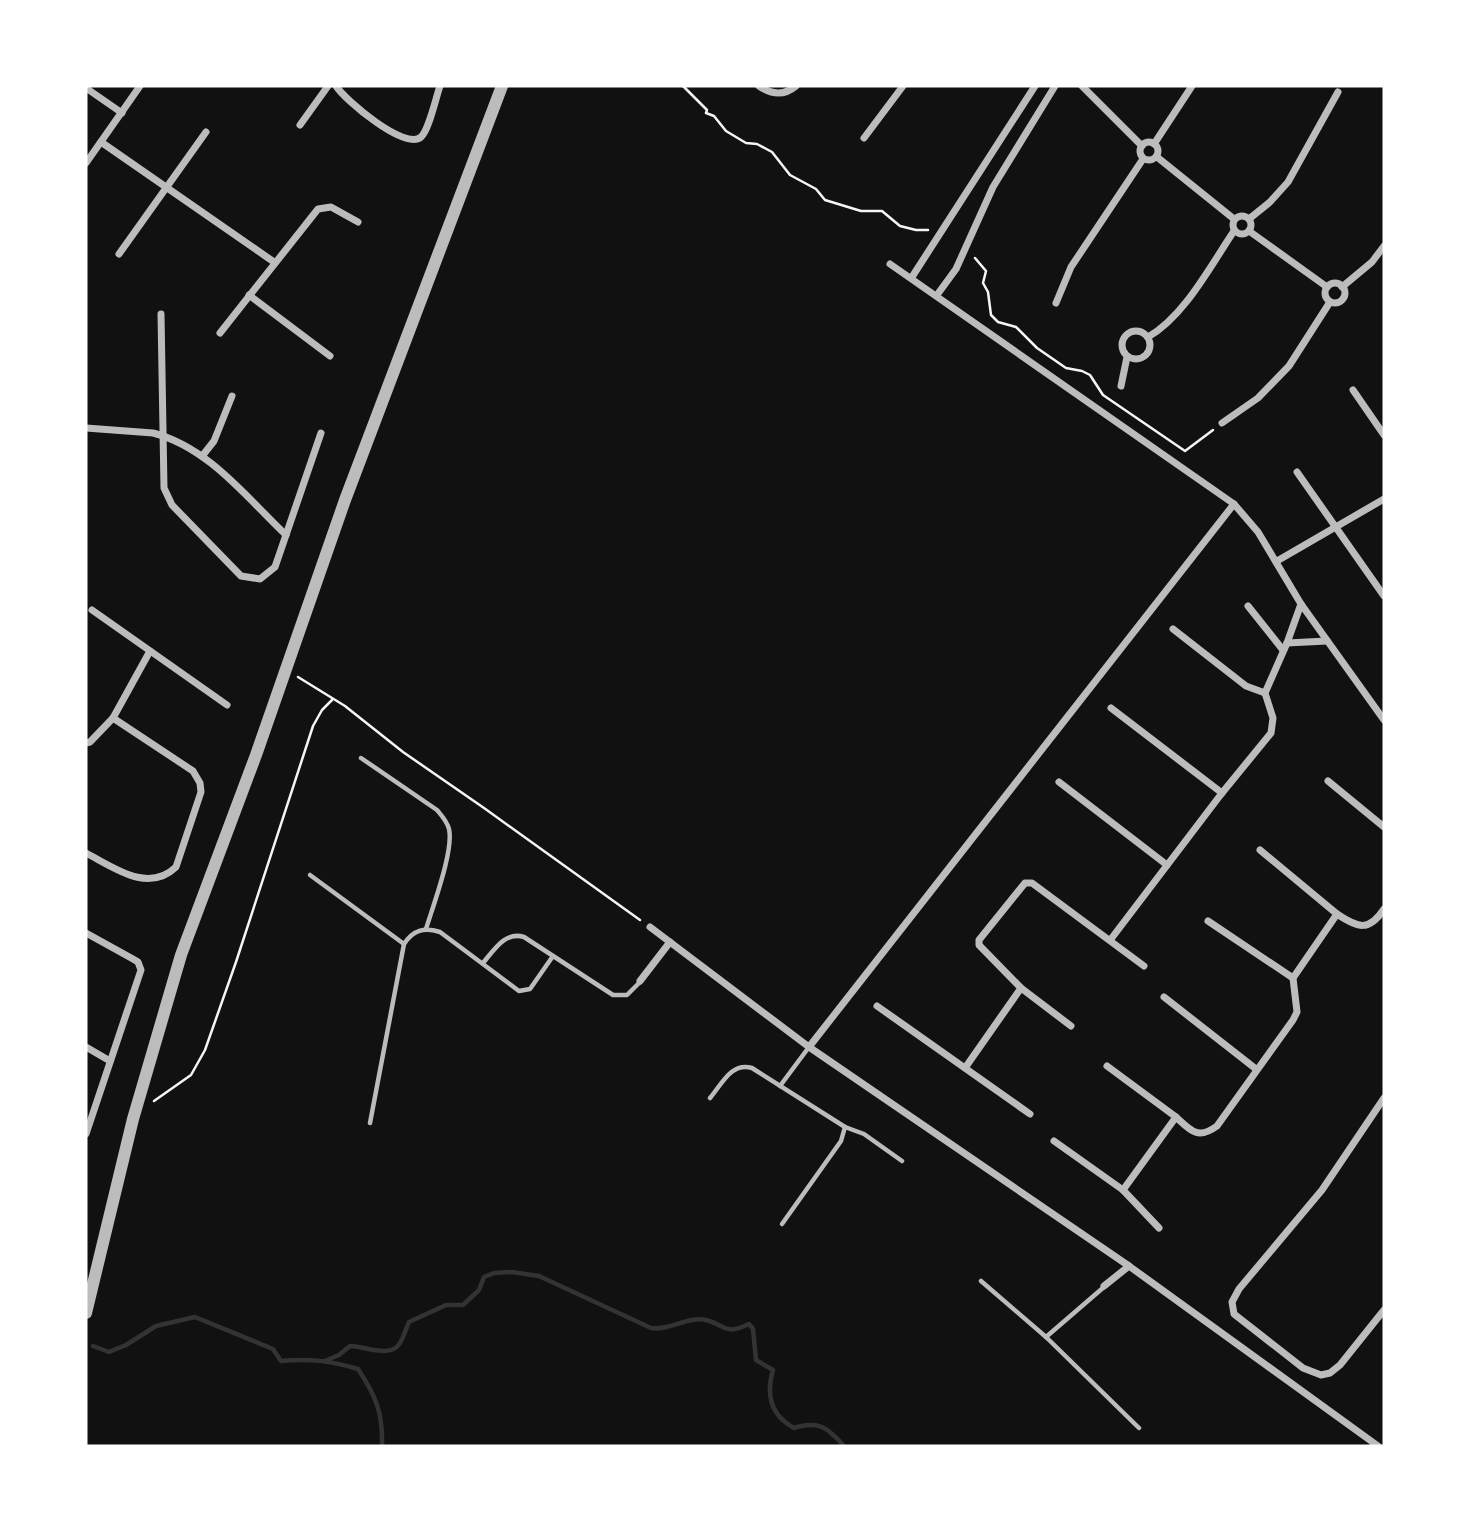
<svg xmlns="http://www.w3.org/2000/svg" width="1470" height="1532" viewBox="0 0 1470 1532" font-family="'Fira Sans Condensed',sans-serif">
<style>
.lines{fill:none;stroke-linecap:round;stroke-linejoin:round}
.stream{stroke:#333;stroke-width:4.5}
.path{stroke:#f5f5f5;stroke-width:2.5}
.service{stroke:#bcbcbc;stroke-width:4.5}
.minor{stroke:#bcbcbc;stroke-width:7}
.tertiary{stroke:#bcbcbc;stroke-width:12}
</style>
<rect width="100%" height="100%" fill="#111"/>
<g class="lines">
<g class="stream">
<path d="M93,1346l16,6 17,-7 30,-19 39,-9 78,32 8,12c28,-3 50,0 77,8 18,27 25,44 24,77"/>
<path d="M325,1361l14,-6 11,-9c14,0 41,13 50,-3 4,-6 6,-15 9,-21l37,-17h17l16,-15 5,-13 10,-4 18,-1 27,4 112,52c18,3 37,-12 55,-8 21,5 18,16 43,4l4,5 3,31 17,10c-7,24 -3,45 21,58 25,-8 34,0 50,18"/>
</g>
<g class="path">
<path d="M683,86l24,24 -1,3 8,3 12,15 20,12 11,1 15,8 18,23 26,14 9,11 36,11h21l18,15 16,4h12"/>
<path d="M975,258l11,13 -3,12 5,9 3,23 7,7 18,5 21,21 29,20 16,3 8,4 13,20 82,56 28,-21"/>
<path d="M298,677l47,29 58,46 81,56 156,112"/>
<path d="M154,1101l37,-26 14,-25 31,-88 77,-236 9,-16 10,-10"/>
</g>
<g class="service">
<path d="M361,758l76,52c5,6 10,11 12,19 5,21 -16,77 -23,100"/>
<path d="M310,875l94,69"/>
<path d="M483,963c11,-13 22,-32 41,-26l89,58h14l13,-13"/>
<path d="M780,1086l29,-39"/>
<path d="M710,1098c12,-14 21,-36 42,-30l93,59 19,7 38,27"/>
<path d="M370,1123l34,-179c9,-14 20,-17 36,-12l79,59 11,-2 23,-33"/>
<path d="M782,1224l59,-83 4,-14"/>
<path d="M981,1281l65,56 93,91"/>
<path d="M1046,1337l58,-50"/>
</g>
<g class="minor">
<path d="M336,86c9,14 69,65 85,51 8,-7 15,-40 19,-51"/>
<path d="M759,86c13,9 25,10 37,0"/>
<path d="M1082,86l60,60"/>
<path d="M86,88l36,25"/>
<path d="M300,125l28,-39"/>
<path d="M864,138l39,-52"/>
<path d="M101,142l173,120"/>
<circle cx="1149" cy="151" r="9"/>
<path d="M1154,144l38,-58"/>
<path d="M1157,157l77,62"/>
<path d="M86,163l54,-77"/>
<circle cx="1242" cy="225" r="9"/>
<path d="M1249,219l21,-17 18,-20 50,-90"/>
<path d="M1249,231l78,56"/>
<path d="M119,254l87,-122"/>
<path d="M890,264l344,240 24,28 43,72 83,116"/>
<path d="M912,277l123,-191"/>
<circle cx="1335" cy="293" r="10"/>
<path d="M1342,287l30,-25 12,-16"/>
<path d="M249,295l81,61"/>
<path d="M937,295l19,-26 37,-82 62,-101"/>
<path d="M1056,303l15,-36 72,-108"/>
<path d="M161,314l3,174 8,17 69,71 19,3 15,-12 46,-134"/>
<circle cx="1136" cy="345" r="14"/>
<path d="M220,333l98,-124 13,-2 27,15"/>
<path d="M1148,337c36,-20 63,-72 86,-106"/>
<path d="M1121,386l6,-29"/>
<path d="M1353,390l31,45"/>
<path d="M1222,423l36,-25 31,-32 41,-64"/>
<path d="M86,428l67,5c55,14 93,64 133,102"/>
<path d="M203,455l11,-14 18,-45"/>
<path d="M1297,472l87,124"/>
<path d="M1277,561l107,-62"/>
<path d="M1248,606l35,44"/>
<path d="M92,610l135,95"/>
<path d="M1173,629l73,57 19,7"/>
<path d="M1287,643l40,-2"/>
<path d="M1111,708l111,85"/>
<path d="M86,743l4,-1 23,-24 37,-67"/>
<path d="M1328,781l56,46"/>
<path d="M1059,782l108,83"/>
<path d="M1260,850l77,64"/>
<path d="M86,853c27,14 62,41 90,14l25,-75 -1,-9 -7,-12 -80,-53"/>
<path d="M1208,921l85,57"/>
<path d="M650,927l159,120 320,219 249,180"/>
<path d="M86,933l47,26 5,3 3,8 -55,164"/>
<path d="M1111,939l111,-146 49,-60 2,-15 -8,-25 22,-50 14,-39"/>
<path d="M640,981l30,-39"/>
<path d="M1164,997l92,72"/>
<path d="M877,1006l153,108"/>
<path d="M1071,1026l-50,-38 -42,-43v-5l46,-57h7l112,83"/>
<path d="M86,1047l24,14"/>
<path d="M809,1047l425,-543"/>
<path d="M1107,1066l69,51"/>
<path d="M965,1068l56,-80"/>
<path d="M1384,1098l-62,92 -83,99 -7,13 2,12 69,54 18,7 9,-2 10,-8 44,-55"/>
<path d="M1054,1141l69,49"/>
<path d="M1159,1228l-36,-38 53,-73c15,14 22,23 41,9l76,-106 4,-8 -4,-34 44,-64c21,14 32,18 47,-5"/>
<path d="M1104,1286l25,-20"/>
</g>
<path class="tertiary" d="M86,1313l47,-194 48,-164 75,-200 89,-255 157,-414"/>
</g>
<rect width="1470" height="1532" fill="none" stroke="#ffffff" stroke-width="175"/>
</svg>
